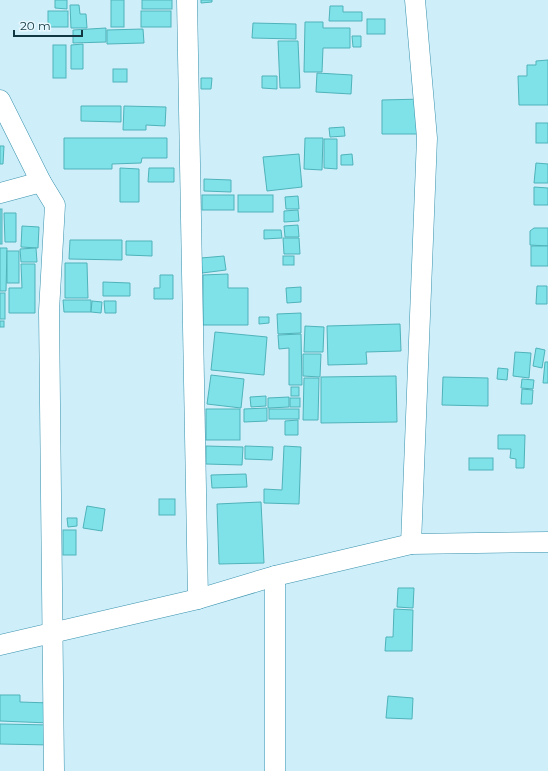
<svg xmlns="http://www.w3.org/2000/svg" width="548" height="771" viewBox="0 0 548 771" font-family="Montserrat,sans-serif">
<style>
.building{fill:#80e2e9;stroke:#4fb3ba}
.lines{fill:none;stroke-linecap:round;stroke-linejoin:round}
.street-casing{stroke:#3892ad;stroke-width:21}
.street{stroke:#fff;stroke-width:20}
</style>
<rect width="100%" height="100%" fill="#ceeefa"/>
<g class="building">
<path d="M55,0h12v9l-12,-1z"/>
<rect x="111" y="0" width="13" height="27"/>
<rect x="142" y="0" width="30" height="9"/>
<path d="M201,0h11v2l-11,1z"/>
<path d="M70,5h9l1,9h6l1,14h-16z"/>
<path d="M330,6h13v6h19v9h-33z"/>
<rect x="48" y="11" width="20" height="16"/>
<rect x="141" y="11" width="30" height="16"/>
<rect x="367" y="19" width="18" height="15"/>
<path d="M305,22h18v6h27v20h-27l-1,24h-18z"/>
<path d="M253,23l43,1v15l-44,-1z"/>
<path d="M106,28v14l-33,1v-13z"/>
<path d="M143,29l1,14 -37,1v-14z"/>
<path d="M352,36h9v11h-8z"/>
<path d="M278,41h20l2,47h-20z"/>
<path d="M83,44v25h-12v-24z"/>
<rect x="53" y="45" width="13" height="33"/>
<path d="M548,60v45h-29l-1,-29h9v-11h9v-4z"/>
<rect x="113" y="69" width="14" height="13"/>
<path d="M317,73l35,2 -1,19 -35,-2z"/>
<path d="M262,76h15v13l-15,-1z"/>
<path d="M201,78h11l-1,11h-10z"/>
<path d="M423,99v35h-41v-34z"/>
<path d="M81,106h40v16l-40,-1z"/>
<path d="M124,106l42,1 -1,19 -19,-1v5h-23z"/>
<rect x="536" y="123" width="12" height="20"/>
<path d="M344,127l1,9 -15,1 -1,-9z"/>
<path d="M64,138h103v20h-25l-1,5 -29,1v5h-48z"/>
<path d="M305,138h18l-1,32 -18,-1z"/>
<path d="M324,139h13v30l-13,-1z"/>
<path d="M0,146h4l-1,18h-3z"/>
<path d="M299,154l3,33 -35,4 -4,-34z"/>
<path d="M352,154l1,11h-12v-10z"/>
<path d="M536,163l12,1v19h-14z"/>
<path d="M120,168l19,1v33h-19z"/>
<path d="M149,168h25v14h-26z"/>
<path d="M204,179l27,1v12l-27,-1z"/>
<path d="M534,187l14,1v17h-14z"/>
<rect x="202" y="195" width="32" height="15"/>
<rect x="238" y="195" width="35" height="17"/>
<path d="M298,196l1,13h-13l-1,-12z"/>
<rect x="0" y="209" width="2" height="35"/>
<path d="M298,210l1,11 -15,1v-11z"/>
<path d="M4,213h12v29h-11z"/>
<path d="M298,225l1,12h-14l-1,-11z"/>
<path d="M22,226l17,1 -1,21 -17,-1z"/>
<path d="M534,228h14v18l-18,-1v-14z"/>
<path d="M264,230h17l1,8 -18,1z"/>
<path d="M283,238h16l1,16h-16z"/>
<path d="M70,240h52v20l-53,-1z"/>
<path d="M126,241h26v15l-26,-1z"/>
<rect x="531" y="246" width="17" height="20"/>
<path d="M0,248h7l-1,43h-6z"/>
<path d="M36,248l1,14h-16l-1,-13z"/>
<rect x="7" y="251" width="12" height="32"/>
<path d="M224,256l2,14 -24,3 -1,-15z"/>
<rect x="283" y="256" width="11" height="9"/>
<path d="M65,263h22l1,35h-23z"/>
<path d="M21,264h14v49h-26v-25h13z"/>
<path d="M228,274v14h20v37h-45v-50z"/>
<path d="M160,275h13v24h-19v-11h6z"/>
<path d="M103,282l27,1v13h-27z"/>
<path d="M537,286h10v18h-11z"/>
<path d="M301,287v15l-14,1 -1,-15z"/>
<rect x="0" y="293" width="5" height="26"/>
<path d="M63,300h28v12h-27z"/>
<path d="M92,301l10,1 -1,11 -10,-1z"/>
<path d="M104,301h12v12h-11z"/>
<path d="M301,313v20l-23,1 -1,-20z"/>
<path d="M259,317h10v6l-10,1z"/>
<rect x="0" y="321" width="4" height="6"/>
<path d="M400,324l1,27 -35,1 1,12 -39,1 -1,-39z"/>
<path d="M305,326l19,1 -1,25h-19z"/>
<path d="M215,332l52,5 -3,38 -53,-5z"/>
<path d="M301,334l1,51h-13v-37l-10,1 -1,-14z"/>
<path d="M536,348l9,2 -3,18 -9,-2z"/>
<path d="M515,352l16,1 -2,25 -16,-2z"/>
<path d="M303,354h18l-1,23 -17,-1z"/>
<path d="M545,362h3v21h-5z"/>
<path d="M498,368l10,1 -1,11 -10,-1z"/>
<path d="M211,375l33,4 -3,29 -34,-4z"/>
<path d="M396,376l1,46 -76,1v-46z"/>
<path d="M443,377l45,1v28l-46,-1z"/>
<path d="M304,378h15l-1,42h-15z"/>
<path d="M522,379l12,1 -1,9 -12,-1z"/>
<rect x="291" y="387" width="8" height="9"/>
<path d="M522,389l11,1 -1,14h-11z"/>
<path d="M266,396v10l-15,1 -1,-10z"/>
<path d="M289,397v10l-21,1v-10z"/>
<rect x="290" y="398" width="10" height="9"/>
<path d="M267,408v13l-23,1v-13z"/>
<rect x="206" y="409" width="34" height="31"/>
<rect x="269" y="409" width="30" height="10"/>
<path d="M298,420v15h-13v-14z"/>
<path d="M498,435h27l-1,33h-8v-9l-6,-1 1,-9h-13z"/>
<path d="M206,446l37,1 -1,18 -36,-1z"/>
<path d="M245,446l28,1 -1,13 -27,-1z"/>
<path d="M284,446l17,1 -2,57 -35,-1v-14l18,1z"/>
<rect x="469" y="458" width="24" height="12"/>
<path d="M246,474l1,13 -35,1 -1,-13z"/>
<rect x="159" y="499" width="16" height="16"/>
<path d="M261,502l3,61 -45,1 -2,-60z"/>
<path d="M87,506l18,3 -3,22 -19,-3z"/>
<path d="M67,518h10v8l-9,1z"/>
<rect x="63" y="530" width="13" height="25"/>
<path d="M398,588h16l-1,20 -16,-1z"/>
<path d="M394,609l19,1 -1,41h-27l1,-14h7z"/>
<path d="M0,695h20v7l30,1 -1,20 -49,-2z"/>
<path d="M388,696l25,2 -1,21 -26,-1z"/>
<path d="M0,724l51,1v20l-51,-1z"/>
</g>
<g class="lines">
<g class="street-casing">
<g id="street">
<path d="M187,0l11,599"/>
<path d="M0,100l41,82 -41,11"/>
<path d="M41,182l14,23 -6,106 5,460"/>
<path d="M411,544l16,-406 -12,-138"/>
<path d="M0,645l198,-46 77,-23 136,-32 137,-2"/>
<path d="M275,771v-195"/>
</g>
</g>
<use href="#street" class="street"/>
</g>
<path d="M14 30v6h68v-6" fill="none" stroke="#113742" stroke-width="2"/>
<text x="20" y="30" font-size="12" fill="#113742" stroke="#e8f8fe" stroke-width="3" paint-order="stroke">20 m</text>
</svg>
